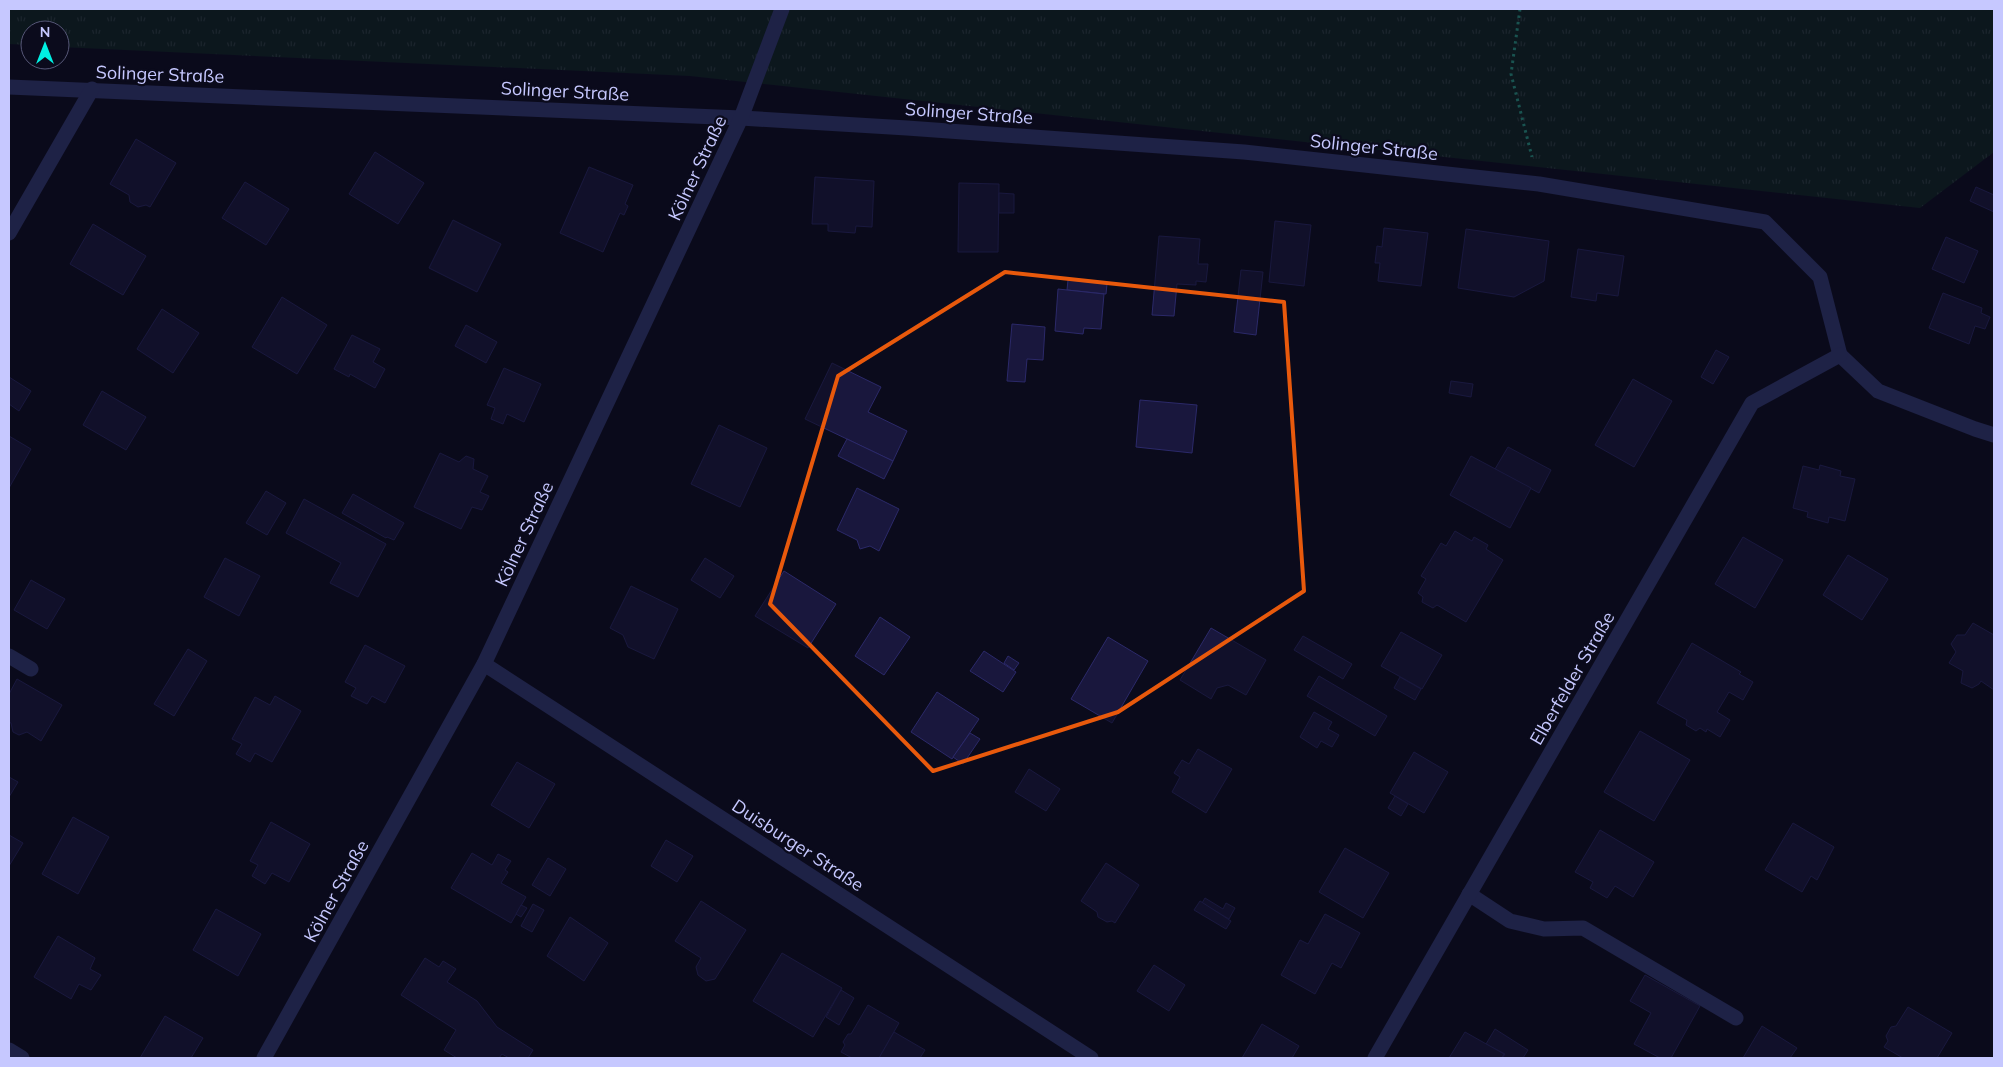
<svg xmlns="http://www.w3.org/2000/svg" width="2003" height="1067" viewBox="0 0 2003 1067" font-family="Mulish,sans-serif">
<style>
.grass{fill:url(#grass-tufts)}
.building{fill:#19173d;stroke:#2b2969}
.lines{fill:none;stroke-linecap:round;stroke-linejoin:round}
.path{stroke:#2cac90;stroke-width:3;stroke-dasharray:2.5 4;stroke-linecap:butt}
.minor{stroke:#363e7b;stroke-width:15}
.marked{fill:none;stroke:#e8590c;stroke-width:4;stroke-linejoin:round}
.labels{text-anchor:middle;dominant-baseline:central;stroke-width:4.5;stroke-linejoin:round;paint-order:stroke}
.street-label{font-size:18px;fill:#c6c8ff;stroke:#0b0b1c}
</style>
<defs>
<pattern id="grass-tufts" width="24" height="20" patternUnits="userSpaceOnUse" patternTransform="scale(1.25)"><rect width="24" height="20" fill="#0e2621"/><path d="M3 7l-1-3M5 7V3M7 7l1-3M15 17l-1-3M17 17v-4M19 17l1-3" fill="none" stroke="#304442"/></pattern>
</defs>
<rect width="100%" height="100%" fill="#0b0b1c"/>
<path class="grass" d="M9,9h1985v143l-74,56 -1230,-132 -630,-29v-17h-30v15l-21,-1z"/>
<g class="building">
<path d="M136,139l40,24 -26,44 -4,-2 -8,2 -8,-5 -1,-7 -19,-11z"/>
<path d="M375,152l49,31 -26,41 -49,-30z"/>
<path d="M589,167l44,18 -8,19 3,2 -4,9 -4,-2 -17,39 -43,-19z"/>
<path d="M815,177l59,4 -2,46 -16,-1 -1,7 -27,-2v-7h-16z"/>
<path d="M245,182l44,27 -23,36 -44,-27z"/>
<path d="M959,183l40,1 -1,68h-40z"/>
<path d="M1976,187l18,8v17l-24,-11z"/>
<path d="M999,193l15,1v19h-15z"/>
<path d="M453,220l48,24 -24,48 -48,-24z"/>
<path d="M1275,221l36,4 -7,61 -35,-4z"/>
<path d="M93,224l53,32 -23,39 -53,-31z"/>
<path d="M1384,228l44,5 -7,53 -43,-5 2,-18h-5l2,-17 5,1z"/>
<path d="M1466,229l83,12 -5,40 -30,16 -56,-9z"/>
<path d="M1159,236l41,3 -2,25h10l-2,18 -10,-1v4l-19,-1 -3,32 -22,-1z"/>
<path d="M1946,237l32,14 -14,32 -32,-14z"/>
<path d="M1578,249l46,7 -6,40 -21,-3 -1,8 -25,-4z"/>
<path d="M1241,270l22,2 -7,63 -22,-3z"/>
<path d="M1068,280l39,4 -1,10 -39,-4z"/>
<path d="M1058,289l46,5 -3,35 -17,-1 -1,6 -28,-3z"/>
<path d="M1943,293l39,15 -1,5 9,4 -5,12 -10,-3 -6,18 -40,-16z"/>
<path d="M282,297l45,28 -30,49 -45,-27z"/>
<path d="M162,309l37,24 -26,40 -36,-24z"/>
<path d="M1012,324l33,3 -2,33 -16,-1 -2,23 -18,-1z"/>
<path d="M466,325l31,17 -11,21 -31,-17z"/>
<path d="M352,335l28,14 -7,13 12,7 -10,19 -25,-14 -1,3 -15,-8z"/>
<path d="M1716,350l13,7 -16,27 -12,-7z"/>
<path d="M832,363l49,24 -13,25 39,19 -14,30 -88,-42z"/>
<path d="M504,368l37,16 -17,38 -17,-8 -4,10 -12,-5 4,-11 -8,-3z"/>
<path d="M9,377l22,14 -12,20 -10,-7z"/>
<path d="M1633,379l39,22 -38,66 -39,-22z"/>
<path d="M1451,381l22,3 -2,13 -22,-4z"/>
<path d="M102,391l44,26 -20,33 -43,-25z"/>
<path d="M1140,400l57,5 -5,48 -56,-6z"/>
<path d="M719,425l48,23 -27,59 -49,-23z"/>
<path d="M9,436l22,13 -22,39z"/>
<path d="M847,439l46,22 -9,18 -46,-23z"/>
<path d="M1508,447l43,23 -12,23 -44,-24z"/>
<path d="M440,453l19,9 7,-6 8,3 -1,10 15,7 -8,16 9,4 -7,14 -10,-3 -11,22 -47,-22z"/>
<path d="M1471,456l60,32 -21,40 -60,-33z"/>
<path d="M1820,465l21,6 -1,5 15,3 -10,42 -16,-4 -1,6 -21,-6 1,-5 -15,-4 10,-42 16,4z"/>
<path d="M857,488l42,21 -20,42 -9,-5 -10,3 -3,-9 -20,-10z"/>
<path d="M266,491l20,12 -19,32 -21,-12z"/>
<path d="M353,494l51,29 -10,17 -7,-3 -1,1 -44,-25z"/>
<path d="M304,499l82,45 -28,53 -28,-14 11,-20 -55,-30z"/>
<path d="M1455,531l17,10 2,-4 14,8 -2,4 17,11 -37,62 -29,-17 -4,3 -11,-6 1,-5 -5,-4 8,-14 -5,-3 20,-33 5,3z"/>
<path d="M1743,537l40,23 -28,48 -40,-24z"/>
<path d="M1848,555l40,24 -26,41 -39,-25z"/>
<path d="M225,558l35,18 -21,40 -35,-19z"/>
<path d="M705,558l29,18 -14,22 -29,-18z"/>
<path d="M784,571l52,33 -28,44 -53,-32z"/>
<path d="M31,580l34,19 -18,30 -33,-19z"/>
<path d="M631,586l47,23 -24,50 -26,-12 -5,-12 -13,-7z"/>
<path d="M880,617l30,20 -26,38 -29,-19z"/>
<path d="M1973,623l21,12v55l-13,-9 -2,3 -7,4 -11,-5 2,-12 -14,-8 7,-11 -5,-8 6,-9h8z"/>
<path d="M1211,628l55,32 -20,35 -18,-10 -11,3 -6,11 -31,-19z"/>
<path d="M1401,632l41,23 -20,34 -41,-23z"/>
<path d="M1303,636l49,28 -9,15 -49,-29z"/>
<path d="M1108,637l40,24 -36,62 -41,-24z"/>
<path d="M1692,643l49,29 -2,2 14,8 -10,18 -14,-8 -12,20 13,8 -10,17 -13,-8 -1,3 -6,-4 -4,3 -10,-6 1,-5 -30,-17z"/>
<path d="M365,645l40,21 -20,37 -13,-7 -5,8 -16,-8 5,-8 -11,-6z"/>
<path d="M188,649l19,12 -33,55 -20,-12z"/>
<path d="M984,651l32,21 -13,20 -33,-21z"/>
<path d="M1008,656l11,7 -5,7 -10,-7z"/>
<path d="M1319,676l68,40 -12,20 -68,-40z"/>
<path d="M1400,677l21,12 -6,11 -21,-12z"/>
<path d="M17,679l45,26 -21,36 -14,-9 -8,3 -6,-3 -2,-9 -2,-1v-28z"/>
<path d="M937,692l42,27 -27,40 -41,-27z"/>
<path d="M275,696l26,15 -29,51 -17,-9 -5,9 -14,-8 6,-10 -10,-5 23,-42 15,8z"/>
<path d="M1314,712l18,10 -4,7 11,6 -7,12 -11,-6 -4,7 -17,-11z"/>
<path d="M1640,731l50,29 -36,61 -50,-29z"/>
<path d="M970,733l10,6 -17,25 -10,-7z"/>
<path d="M1198,749l34,20 -26,44 -34,-21 8,-15 -6,-4 8,-13 7,4z"/>
<path d="M1414,752l34,20 -24,41 -34,-20z"/>
<path d="M517,762l38,22 -26,44 -38,-23z"/>
<path d="M1029,769l31,20 -14,22 -31,-19z"/>
<path d="M9,777l9,5 -9,15z"/>
<path d="M1395,796l13,8 -7,12 -13,-8z"/>
<path d="M73,817l36,20 -31,57 -36,-20z"/>
<path d="M271,822l39,22 -21,38 -17,-9 -7,11 -13,-8 6,-11 -8,-4z"/>
<path d="M1793,823l41,24 -17,33 -6,-4 -9,16 -37,-22z"/>
<path d="M1600,830l54,32 -21,35 -18,-11 -8,12 -17,-10 3,-6 -18,-10z"/>
<path d="M9,835l14,8 -14,23z"/>
<path d="M666,840l27,16 -16,26 -26,-16z"/>
<path d="M1345,848l44,25 -26,45 -44,-26z"/>
<path d="M472,853l20,12 6,-11 13,7 -6,9 3,2 -7,11 25,14 -15,26 -60,-35z"/>
<path d="M548,858l18,11 -16,27 -18,-11z"/>
<path d="M1106,863l33,22 -24,38 -3,-2 -5,1 -9,-5 -1,-5 -16,-11z"/>
<path d="M1205,898l18,11 3,-6 9,5 -6,11 -27,-16z"/>
<path d="M701,901l45,29 -31,49 -9,2 -8,-6 -2,-8 5,-9 -26,-17z"/>
<path d="M1200,901l31,20 -5,8 -32,-19z"/>
<path d="M533,904l11,6 -12,22 -11,-6z"/>
<path d="M521,905l6,3 -6,9 -5,-3z"/>
<path d="M216,909l45,25 -23,42 -45,-26z"/>
<path d="M1325,914l35,19 -19,35 -9,-5 -17,31 -34,-19 19,-35 8,4z"/>
<path d="M570,917l38,26 -24,38 -37,-25z"/>
<path d="M58,936l37,22 -5,11 11,6 -10,15 -12,-6 -8,15 -37,-22z"/>
<path d="M782,953l60,35 -29,49 -60,-36z"/>
<path d="M425,958l14,9 4,-6 13,8 -9,13 30,19 20,26 36,23 -5,8h-19l-7,-4 -3,4h-42l-13,-8 12,-20 -55,-35z"/>
<path d="M1154,965l31,20 -16,26 -32,-20z"/>
<path d="M1645,975l55,31 -29,52h-11l-26,-14 17,-31 -21,-12z"/>
<path d="M841,990l13,8 -15,27 -13,-8z"/>
<path d="M868,1005l31,18 -20,35h-27l-11,-6 4,-7 -2,-3 5,-8h3z"/>
<path d="M1908,1007l44,26 -15,25h-34l-19,-11 4,-6 -2,-5 5,-9 5,-1z"/>
<path d="M165,1016l38,22 -12,20h-51z"/>
<path d="M1262,1024l37,22 -7,12h-50z"/>
<path d="M1762,1026l35,22 -7,10h-47z"/>
<path d="M1495,1029l33,21 -5,8h-21l3,-4 -19,-10z"/>
<path d="M894,1032l31,18 -5,8h-41z"/>
<path d="M1465,1032l39,22 -2,4h-53z"/>
</g>
<g class="lines">
<path class="path" d="M1520,9l-9,65 21,83"/>
<g class="minor">
<path d="M9,87l732,31 166,10 337,24 295,32 226,38 55,55 20,78"/>
<path d="M9,233l83,-144"/>
<path d="M1840,355l38,36 97,38 19,6"/>
<path d="M9,656l22,13"/>
<path d="M484,664l607,394"/>
<path d="M1469,894l41,27 34,8 39,-1 153,90"/>
<path d="M9,1050l13,8"/>
<path d="M264,1058l220,-394 257,-546 41,-109"/>
<path d="M1375,1058l377,-655 88,-48"/>
</g>
</g>
<path d="M0 0H2003V1067H0ZM1005,272l279,30 20,289 -186,121 -185,59 -163,-167 68,-228z" fill="#0b0b1c" fill-opacity=".55" fill-rule="evenodd"/>
<path class="marked" d="M1005,272l279,30 20,289 -186,121 -185,59 -163,-167 68,-228z"/>
<g class="labels">
<g class="street-label">
<text transform="translate(160 74) rotate(2)">Solinger Straße</text>
<text transform="translate(565 91) rotate(3)">Solinger Straße</text>
<text transform="translate(969 113) rotate(4)">Solinger Straße</text>
<text transform="translate(1374 147) rotate(6)">Solinger Straße</text>
<text transform="translate(697 168) rotate(-65)">Kölner Straße</text>
<text transform="translate(524 534) rotate(-65)">Kölner Straße</text>
<text transform="translate(1572 678) rotate(-60)">Elberfelder Straße</text>
<text transform="translate(798 845) rotate(33)">Duisburger Straße</text>
<text transform="translate(336 891) rotate(-61)">Kölner Straße</text>
</g>
</g>
<rect width="2003" height="1067" fill="none" stroke="#c6c8ff" stroke-width="20"/>
<g transform="translate(45 45)"><circle r="24" fill="#0b0b1c" stroke="#565777"/>
<path d="M0-4L9 19L0 12L-9 19Z" fill="#00f0e2"/>
<text y="-8" font-size="14" font-weight="bold" text-anchor="middle" fill="#c6c8ff">N</text>
</g>
</svg>
